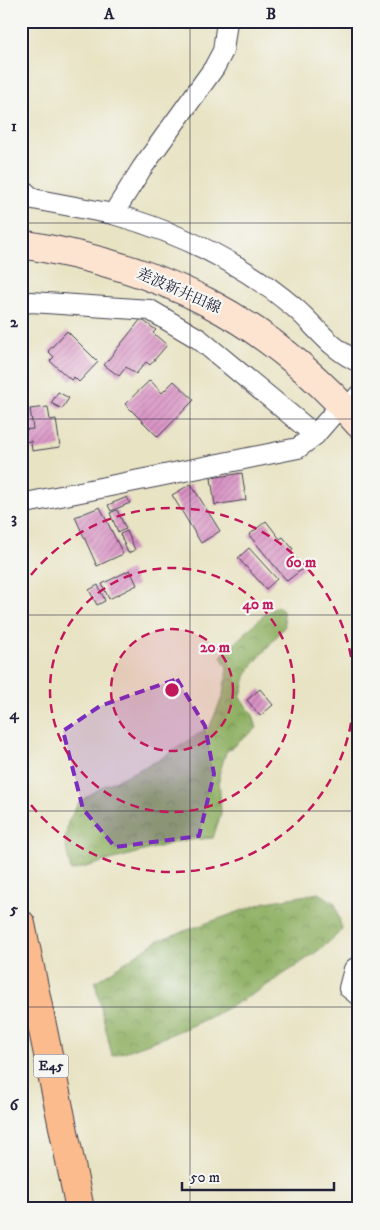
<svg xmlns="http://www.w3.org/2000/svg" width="380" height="1230" viewBox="0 0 380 1230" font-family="'IM FELL DW Pica','Noto Serif JP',serif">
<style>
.forest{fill:url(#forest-crowns);stroke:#586950}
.building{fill:url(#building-hatch)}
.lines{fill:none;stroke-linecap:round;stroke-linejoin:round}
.minor-casing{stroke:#403f4f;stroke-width:22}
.secondary-casing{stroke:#403f4f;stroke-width:30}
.motorway-casing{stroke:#403f4f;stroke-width:30}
.minor{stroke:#fff;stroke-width:20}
.secondary{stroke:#fde4d1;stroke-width:28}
.motorway{stroke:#fbbb8d;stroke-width:28}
.marked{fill:#7b2cbf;fill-opacity:0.2;stroke:#7b2cbf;stroke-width:4;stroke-dasharray:10 6;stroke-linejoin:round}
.grid{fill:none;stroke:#22223b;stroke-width:1;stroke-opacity:0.55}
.ring{fill:none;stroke:#c2185b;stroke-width:2.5;stroke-dasharray:9 6}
.labels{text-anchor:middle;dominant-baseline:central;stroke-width:4.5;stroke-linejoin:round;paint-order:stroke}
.shield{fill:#f6f6f2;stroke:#626272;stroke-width:1}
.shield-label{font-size:14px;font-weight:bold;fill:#22223b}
.street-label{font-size:15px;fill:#22223b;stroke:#f6f6f2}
.centre{fill:#c2185b;stroke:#f6f6f2;stroke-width:2.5}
.ring-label{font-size:15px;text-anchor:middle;font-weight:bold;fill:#c2185b;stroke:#f6f6f2;stroke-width:4.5;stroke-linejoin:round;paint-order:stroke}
.neatline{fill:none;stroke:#22223b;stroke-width:2}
.grid-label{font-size:16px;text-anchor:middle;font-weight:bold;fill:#22223b}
</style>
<defs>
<pattern id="forest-crowns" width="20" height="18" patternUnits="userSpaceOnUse" patternTransform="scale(1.25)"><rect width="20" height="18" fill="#8fb064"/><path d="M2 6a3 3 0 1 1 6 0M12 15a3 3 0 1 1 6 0" fill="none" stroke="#748f54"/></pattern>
<pattern id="building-hatch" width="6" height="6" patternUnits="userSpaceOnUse" patternTransform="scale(1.25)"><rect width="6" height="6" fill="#d991c4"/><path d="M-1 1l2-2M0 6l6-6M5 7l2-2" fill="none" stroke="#b076a0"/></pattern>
</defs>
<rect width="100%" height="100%" fill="#f6f6f2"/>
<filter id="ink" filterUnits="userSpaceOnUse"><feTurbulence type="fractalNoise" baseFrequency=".02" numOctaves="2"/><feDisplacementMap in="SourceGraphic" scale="10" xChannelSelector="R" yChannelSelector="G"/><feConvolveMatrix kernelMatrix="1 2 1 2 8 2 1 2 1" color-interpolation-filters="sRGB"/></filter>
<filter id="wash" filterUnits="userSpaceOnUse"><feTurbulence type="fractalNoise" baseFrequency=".0096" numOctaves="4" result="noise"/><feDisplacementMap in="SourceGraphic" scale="20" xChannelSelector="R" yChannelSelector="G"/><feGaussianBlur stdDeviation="1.12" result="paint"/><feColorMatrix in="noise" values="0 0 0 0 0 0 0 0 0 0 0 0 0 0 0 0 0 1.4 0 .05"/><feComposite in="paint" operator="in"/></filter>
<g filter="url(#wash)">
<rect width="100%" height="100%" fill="#e8e3c3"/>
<g class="forest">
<path d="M278,606l5,5 2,15 -37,45 -8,27 13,17 4,13 -31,24 -7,23 2,38 -8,25 -33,3 -109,30 -6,-28 3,-21 11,-20 23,-15 57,-27 51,-34 13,-31 4,-27 -6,-12 43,-41z"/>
<path d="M319,893l16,10 7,27c-17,17 -35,29 -55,42 -55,38 -111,63 -175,84l-17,-74 64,-42 107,-38z"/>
</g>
<g id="blocks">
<g class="building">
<path d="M141,319l15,11 -3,3 14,12 -17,20 -4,-3 -10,12 -10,-7 -7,9 -15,-11z"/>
<path d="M67,331l31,31 -19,20 -5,-5 -3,3 -21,-19 4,-4 -6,-6z"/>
<path d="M150,380l12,13 12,-12 20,19 -36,37 -33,-33z"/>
<path d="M58,392l11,6 -7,11 -11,-6z"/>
<path d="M48,407l2,13 6,-1 4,28 -28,4 -1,-10 -6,1 -2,-12 10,-1 -3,-20z"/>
<path d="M242,473l4,27 -31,5 -4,-27z"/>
<path d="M191,484l29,47 -19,12 -29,-48z"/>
<path d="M127,497l3,6 -19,8 -3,-6z"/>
<path d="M100,507l23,47 -26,12 -22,-49z"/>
<path d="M117,510l9,19 -8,3 -8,-19z"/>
<path d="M266,521l14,18 3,-2 10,12 -3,2 14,17 -17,13 -38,-46z"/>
<path d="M127,531l8,19 -7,3 -8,-19z"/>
<path d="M249,548l28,31 -11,10 -28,-31z"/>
<path d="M130,570l7,15 -28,14 -7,-15z"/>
<path d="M98,585l7,16 -8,4 -8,-15z"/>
<path d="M260,689l13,16 -13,11 -13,-16z"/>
</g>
</g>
</g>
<g filter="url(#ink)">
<use href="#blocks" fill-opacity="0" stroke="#403f4f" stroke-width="1"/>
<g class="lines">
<g class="minor-casing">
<g id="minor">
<path d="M227,21l-4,30 -9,17 -72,100 -29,46c68,19 128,48 182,94 22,19 36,42 64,54"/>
<path d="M21,188l12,11 80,15"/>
<path d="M21,304l10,-2 119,8 49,29 116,96"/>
<path d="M346,410l13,-15"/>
<path d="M21,504l277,-56 17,-13 26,-30"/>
<path d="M359,966l-5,3 -5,19 10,8"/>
</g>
</g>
<g class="secondary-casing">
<path id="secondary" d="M21,244c141,23 243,72 338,180"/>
</g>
<g class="motorway-casing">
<path id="motorway" d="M21,924l59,285"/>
</g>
<use href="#minor" class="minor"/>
<use href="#secondary" class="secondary"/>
<use href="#motorway" class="motorway"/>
</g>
</g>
<path class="marked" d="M177,679l28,47 9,48 -15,62 -84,11 -32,-38 -20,-78 37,-25z"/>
<path class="grid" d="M190,21v1188M21,223h338M21,419h338M21,615h338M21,811h338M21,1007h338"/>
<circle cx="172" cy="690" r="61" fill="#c2185b" fill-opacity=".12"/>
<g class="ring">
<circle cx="172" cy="690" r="61"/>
<circle cx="172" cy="690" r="122"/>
<path d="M22 587A182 182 0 1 1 22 793"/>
</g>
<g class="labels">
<rect class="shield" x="33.5" y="1054.5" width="35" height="23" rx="4"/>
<g class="shield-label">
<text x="51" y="1066">E45</text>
</g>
<g class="street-label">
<text transform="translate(179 291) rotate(24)">差波新井田線</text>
</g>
</g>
<circle cx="172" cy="690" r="8" class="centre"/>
<g class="ring-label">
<text x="301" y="567">60 m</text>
<text x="258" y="609">40 m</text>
<text x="215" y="652">20 m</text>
</g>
<rect width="380" height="1230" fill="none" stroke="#f6f6f2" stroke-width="55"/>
<path d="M182 1182v8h152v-8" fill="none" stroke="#22223b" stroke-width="2.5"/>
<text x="190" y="1182" font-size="15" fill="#22223b" stroke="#f6f6f2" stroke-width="4" paint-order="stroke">50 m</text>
<rect x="28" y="28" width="324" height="1174" class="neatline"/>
<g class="grid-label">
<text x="109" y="19">A</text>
<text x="271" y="19">B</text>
<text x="14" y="131">1</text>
<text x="14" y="327">2</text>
<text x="14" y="523">3</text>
<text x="14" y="719">4</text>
<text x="14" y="914">5</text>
<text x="14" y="1110">6</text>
</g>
</svg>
